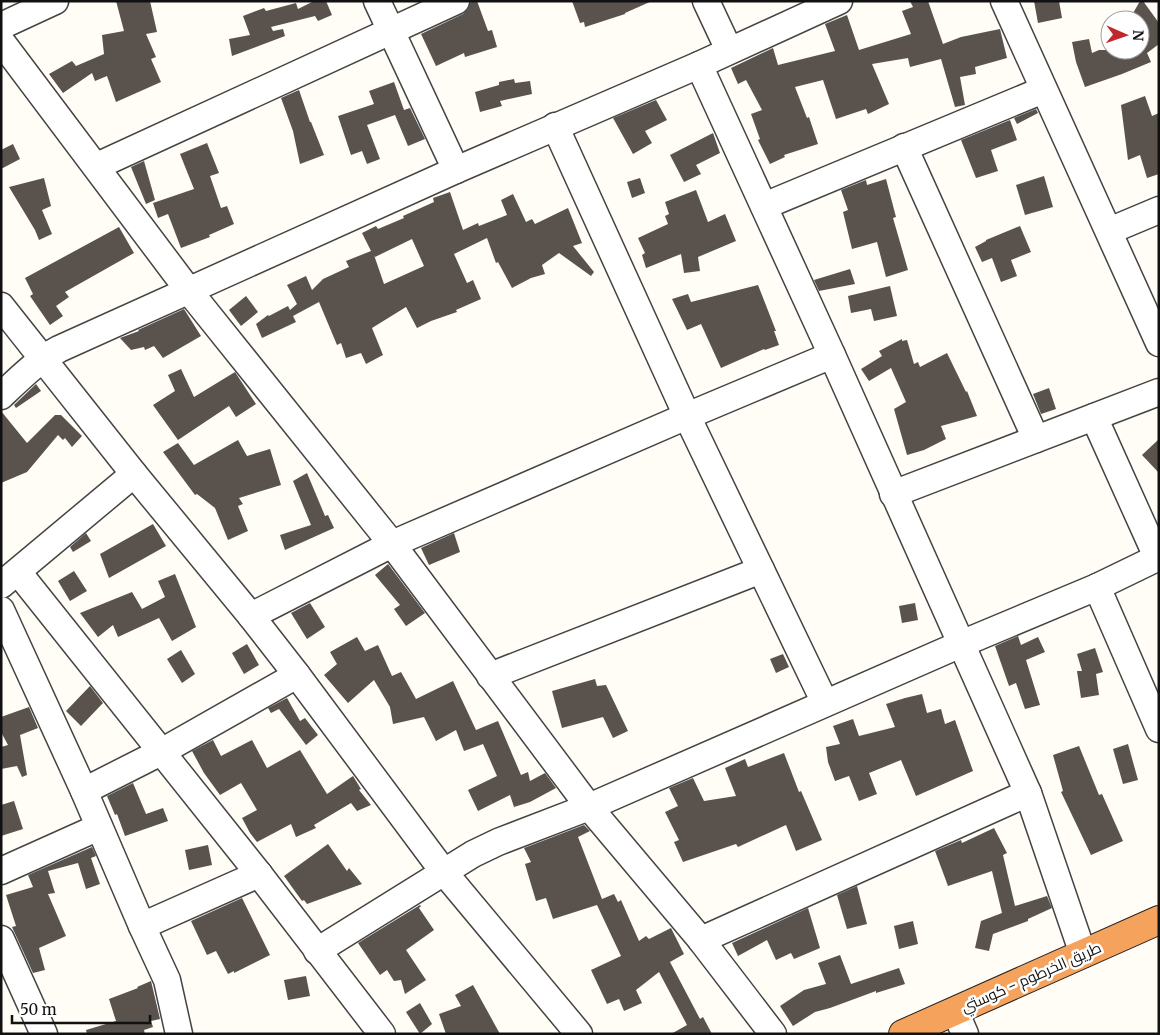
<svg xmlns="http://www.w3.org/2000/svg" width="1160" height="1035" viewBox="0 0 1160 1035" font-family="Merriweather,Cairo,serif">
<style>
.building{fill:#5a524d;fill-rule:evenodd}
.lines{fill:none;stroke-linecap:round;stroke-linejoin:round}
.minor-casing{stroke:#444;stroke-width:29}
.highway-casing{stroke:#222;stroke-width:30}
.minor{stroke:#fff;stroke-width:26}
.highway{stroke:#f5a25d;stroke-width:28}
.labels{text-anchor:middle;dominant-baseline:central;stroke-width:5;stroke-linejoin:round;paint-order:stroke}
.street-label{font-size:15px;fill:#111;stroke:#fff}
</style>
<rect width="100%" height="100%" fill="#fffdf5"/>
<g class="building">
<path d="M116,1h34l7,31 -11,2 10,23 -5,2 10,23 -45,20 -9,-26 -12,5 -3,-8 -29,20 -14,-19 23,-13 4,5 28,-12 -2,-19 22,-4z"/>
<path d="M314,1h12l6,14 -14,6 -3,-5 -44,11 2,4 10,-2 2,7 -53,20 -3,-17 21,-4 -7,-19 21,-8 2,3 30,-8 2,6z"/>
<path d="M471,1h6l11,30 4,-1 5,17 -32,10 -1,-4 -28,13 -15,-32 42,-20 5,-5z"/>
<path d="M572,1h80l-27,12v1l-40,13 -1,-5 -4,1z"/>
<path d="M910,1h18l15,43 18,-7 39,-8 7,29 -32,9 1,7 -16,3 5,28 -10,2 -14,-48 -31,8 -2,-9 -36,6 17,40 -21,10 -2,-5 -30,10 -13,-39 -28,7 12,31 2,-1 9,27 -34,11 1,2 -15,7 -12,-24 2,-1 -9,-25 11,-4 -16,-30 -8,4 -7,-16 42,-20 5,17 57,-14 -10,-27 22,-9 12,35 52,-16 -9,-23 11,-4z"/>
<path d="M1034,1h25l3,17 -24,5z"/>
<path d="M1140,1h3l16,22v21l-12,9 4,9 -29,12 -37,13 -9,-25 -4,-20 17,-3 3,14 7,-3h41v-30h-5l-3,-5z"/>
<path d="M514,79l1,4 15,-2 2,13 -32,7 2,5 -22,6 -5,-20 24,-7v-3z"/>
<path d="M394,82l10,28 6,-2 15,31 -17,7 -13,-31 -28,10 13,34 -13,5 -5,-13 -11,4 -13,-39 36,-12 -5,-13z"/>
<path d="M299,90l11,32h1l13,33 -24,9 -7,-33 -12,-33z"/>
<path d="M1145,96l7,20 7,-3v61l-12,4 -7,-23 -12,5 -7,-55z"/>
<path d="M656,100l11,20 -22,11 7,12 -19,11 -20,-36z"/>
<path d="M1036,109l2,4 -21,11 -3,-6z"/>
<path d="M1010,120l7,20 -26,10 7,21 -22,7 -15,-38z"/>
<path d="M713,133l7,20 -24,12 5,9 -17,8 -14,-27z"/>
<path d="M207,143l12,30 -9,3 11,32 6,-2 7,18 -25,11 1,2 -29,11 -13,-34 -10,4 -5,-15 41,-14 -14,-35z"/>
<path d="M13,144l7,15 -19,10v-19z"/>
<path d="M144,161l11,39 -9,4 -15,-37z"/>
<path d="M1044,176l9,31 -28,8 -9,-30z"/>
<path d="M44,178l7,28 -9,4 10,24 -13,6 -4,-10 -26,-43z"/>
<path d="M640,178l5,15 -13,5 -5,-16z"/>
<path d="M886,179l10,38 -3,1 15,52 -22,7 -9,-35 -25,7 -9,-37 5,-2 -7,-20 25,-10 1,5z"/>
<path d="M696,190l12,32 17,-8 11,27 -38,16 2,14 -16,2 -3,-19 -35,14 -4,-13 3,-2 -7,-15 30,-14 -3,-8 4,-2 -4,-12z"/>
<path d="M450,192l13,38 15,-7 1,3 28,-11 -6,-15 12,-6 13,28 6,-3 3,5 33,-16 14,35 -9,3 21,26 -3,4 -32,-23 -17,12 3,9 -14,4 -19,10 -14,-26 -2,1 -9,-25 -33,16 13,29 6,-3 8,19 -25,11 1,2 -26,9 -14,7 -11,-21 -34,21 11,27 -17,9 -5,-11 -15,5 -5,-15 -4,2 -18,-43 -26,14 3,6 -34,16 -6,-14 12,-9 1,1 19,-10 2,4 7,-6 -10,-19 19,-9 6,14 11,-11 26,-12 -3,-6 25,-10 -9,-18 14,-7 2,3 26,-11 -1,-2 31,-14 -1,-4zM412,239l12,27 -40,18 -10,-29 1,2z"/>
<path d="M1020,226l11,26 -20,8 6,16 -16,6 -9,-24 -10,4 -7,-15 11,-6v-1z"/>
<path d="M119,227l15,26 -69,39 4,5 -13,9 7,10 -13,9 -20,-29 3,-2 -8,-16z"/>
<path d="M850,269l5,15 -36,7 -5,-11z"/>
<path d="M758,285l18,46h-2l5,14 -14,5 -1,-1 -43,19 -20,-44 -14,6 -15,-31 16,-5 3,8z"/>
<path d="M890,286l7,30 -23,5 -3,-12 -20,4 -3,-17z"/>
<path d="M246,296l12,16 -17,14 -12,-16z"/>
<path d="M184,309l17,27 -38,22 -9,-12 -9,4 -1,-3 -13,3 -11,-12 19,-7 -1,-1z"/>
<path d="M902,339v2l5,-1 7,24 4,-2 2,5 27,-14 19,39 1,-1 10,25 -36,10 5,13 -22,11 -17,5 -13,-46 12,-7 -15,-34 -22,13 -8,-12 21,-13 -3,-5z"/>
<path d="M181,369l13,28 41,-25 21,32 -20,13 -7,-11 -51,34 -25,-35 22,-14 -7,-16z"/>
<path d="M36,384l5,7 -25,17 -2,-3z"/>
<path d="M1049,388l7,21 -15,5 -8,-20z"/>
<path d="M1,411l26,32 28,-28h6l21,21 -10,11 -7,-9 -2,2 -5,-5 -31,37 -26,11z"/>
<path d="M1159,439v34l-17,-18z"/>
<path d="M238,440l9,16 23,-7 11,36 -42,13 4,6 -5,2 10,25 -20,9 -13,-32 -18,-14 -2,1 -32,-43 15,-9 16,22z"/>
<path d="M307,473l18,43 3,-1 6,13 -49,22 -5,-15 31,-10 -18,-44z"/>
<path d="M153,524l13,22 -57,32 -9,-24z"/>
<path d="M86,533l5,8 -18,11 -3,-5z"/>
<path d="M454,533l6,19 -31,13 -8,-17z"/>
<path d="M388,564l37,49 -19,13 -12,-17 6,-4 -25,-30z"/>
<path d="M74,571l13,20 -17,10 -12,-20z"/>
<path d="M175,574l21,53 -24,14 -13,-23 -41,19 -5,-12 -15,12 -18,-24 52,-21 10,17 23,-12 -7,-16z"/>
<path d="M310,603l15,24 -18,12 -16,-26z"/>
<path d="M915,603l3,17 -16,3 -3,-17z"/>
<path d="M1018,636l3,9 17,-8 7,15 -19,8 14,45 -15,4 -9,-26 -7,3 -14,-40z"/>
<path d="M357,637l8,14 13,-6 14,31 9,-4 15,27 37,-18 23,49 22,-9 23,54 7,-3 2,9 15,-8 11,15 -26,14 -16,5 -4,-12 -32,16 -10,-21 29,-14 -14,-32 -19,7 -8,-21 -20,11 -12,-24 -31,7 -3,-17 -16,-27 -26,23 -24,-28 13,-11 -7,-12z"/>
<path d="M247,644l12,21 -15,9 -12,-21z"/>
<path d="M1095,648l8,24 -7,2 3,21 -18,3 -4,-27h5l-5,-17z"/>
<path d="M181,650l14,24 -13,9 -15,-24z"/>
<path d="M783,654l6,13 -13,6 -6,-14z"/>
<path d="M595,679l2,7 9,-1 22,46 -15,7 -10,-21 -41,11 -10,-37z"/>
<path d="M90,686l13,17 -22,23 -15,-15z"/>
<path d="M922,694l5,19 14,-4 4,15 10,-4 18,51 -57,25 -15,-36 -32,13 8,21 -18,7 -10,-25 -14,5 -7,-19 -2,-15 14,-3 -7,-18 20,-7 6,17 36,-9 -9,-23 19,-6z"/>
<path d="M287,698l13,23 5,-3 13,17 -12,10 -27,-36 -8,4 -3,-5z"/>
<path d="M29,707l9,21 -18,7 7,40 -5,2 -5,-11 -16,3v-22l7,-2 -7,-13v-15z"/>
<path d="M213,740l8,16 31,-16 15,28 33,-18 27,44 26,-18 8,13 -2,1 12,15 -14,6 -6,-8 -37,22 2,3 -20,9 -5,-13 -34,18 -7,-9 -8,-15 15,-8 -16,-27 -21,12 -16,-22 -12,-22z"/>
<path d="M1128,744l10,36 -15,4 -10,-35z"/>
<path d="M1079,746l20,49 3,-1 21,47 -32,14 -30,-63 2,-1 -10,-36z"/>
<path d="M784,753l15,39 2,-1 21,49 -26,11 -10,-26 -48,22 -2,-3 -53,18 -9,-20 5,-2 -14,-28 13,-6 -9,-18 24,-10 11,23 32,-5 -11,-28 20,-9 3,8z"/>
<path d="M133,783l13,31 17,-6 5,13 -43,15 -8,-22 -2,1 -8,-19z"/>
<path d="M14,801l9,28 -22,7v-31z"/>
<path d="M584,825l6,6 -12,6 24,62 12,-5 4,8 3,-2 18,41 7,-5 3,3 22,-11 13,26 -14,8 30,57 3,-2 9,17h-41l16,-9 -28,-53 -23,18 6,13 -18,8 -5,-12 -12,5 -16,-34 30,-14 -24,-51 -44,14 -7,-21 -10,3 -11,-37 6,-2 -7,-14z"/>
<path d="M994,828l13,25 -4,2 12,51 32,-10 5,12 -24,11v2l-35,13 -4,17 -14,-3 6,-27 21,-8 -10,-42 -44,15 -13,-35 26,-11 1,3z"/>
<path d="M328,844l19,27 2,-3 13,16 -55,20 -3,-4 -2,1 -18,-25z"/>
<path d="M208,845l4,20 -23,5 -4,-20z"/>
<path d="M92,847l4,9 -5,2 9,26 -14,5 -8,-26 -30,8 7,22 -7,1 18,42 -27,12 6,22 -12,3 -21,-46 4,-1 -10,-31 27,-8 -5,-12z"/>
<path d="M857,886l10,38 -20,5 -10,-34z"/>
<path d="M242,898l28,57 -36,18v-2l-6,3 -12,-23 -9,4 -16,-34z"/>
<path d="M420,905l1,1 -2,2 15,22 -28,20 20,30 -21,14 -4,-14 -7,1 -7,-11 -7,5 -22,-32z"/>
<path d="M808,908l12,40 -26,11 -3,-6 -15,7 -9,-20 -29,16 -6,-13z"/>
<path d="M913,921l5,23 -19,5 -5,-23z"/>
<path d="M840,955l11,29 48,-16 6,16 -29,9v-2l-46,17 -15,4 -22,14 -13,-20 24,-16 22,-6 -8,-21z"/>
<path d="M306,976l4,20 -22,4 -4,-20z"/>
<path d="M151,981l9,38 -9,2 2,6 -9,3 1,4h-58l-1,-4 30,-9 -7,-22 29,-11 -1,-1z"/>
<path d="M473,985l27,49h-54l-7,-20 22,-8 -6,-11z"/>
<path d="M420,1003l12,21 -12,10 -14,-22z"/>
</g>
<g class="lines">
<g class="minor-casing">
<g id="minor">
<path d="M377,1l79,169"/>
<path d="M706,1l23,49"/>
<path d="M1004,1l155,342"/>
<path d="M1,26l54,-25"/>
<path d="M1,41l188,250 203,253 197,263 112,133 72,94"/>
<path d="M699,65l133,290 196,438 55,161"/>
<path d="M555,126l132,290 138,287"/>
<path d="M904,147l132,292"/>
<path d="M97,166l359,-165"/>
<path d="M764,206l279,-116"/>
<path d="M1109,231l50,-21"/>
<path d="M1,306l133,168 117,142 46,59 146,196 136,163"/>
<path d="M1,396c19,-18 36,-35 58,-47l397,-179 243,-105 140,-64"/>
<path d="M1094,417l63,140"/>
<path d="M893,494l266,-102"/>
<path d="M18,572l241,302 123,160"/>
<path d="M1,585l133,-111"/>
<path d="M1097,587l62,142"/>
<path d="M1,610l83,181 58,135 25,54 12,54"/>
<path d="M251,616l141,-72 295,-128 145,-61"/>
<path d="M490,676l271,-106"/>
<path d="M84,791l77,-39 136,-77"/>
<path d="M1,871l98,-44"/>
<path d="M142,926l117,-52"/>
<path d="M1,939l43,95"/>
<path d="M701,940l327,-147"/>
<path d="M317,951l156,-97 25,-12 91,-35 372,-163 136,-57 62,-30"/>
<path d="M955,1011l10,23"/>
</g>
</g>
<g class="highway-casing">
<path id="highway" d="M903,1034l256,-114"/>
</g>
<use href="#minor" class="minor"/>
<use href="#highway" class="highway"/>
</g>
<g class="labels">
<g class="street-label">
<text transform="translate(1031 977) rotate(-24)">طريق الخرطوم - كوستي</text>
</g>
</g>
<rect width="1160" height="1035" fill="none" stroke="#111111" stroke-width="5"/>
<g transform="translate(1125 35) rotate(92)"><circle r="24" fill="#ffffff" stroke="#a0a0a0"/>
<path d="M0-4L9 19L0 12L-9 19Z" fill="#c4262e"/>
<text y="-8" font-size="14" font-weight="bold" text-anchor="middle" fill="#111111">N</text>
</g>
<path d="M12 1015v8h138v-8" fill="none" stroke="#111111" stroke-width="2.5"/>
<text x="20" y="1015" font-size="15" fill="#111111" stroke="#ffffff" stroke-width="4" paint-order="stroke">50 m</text>
</svg>
